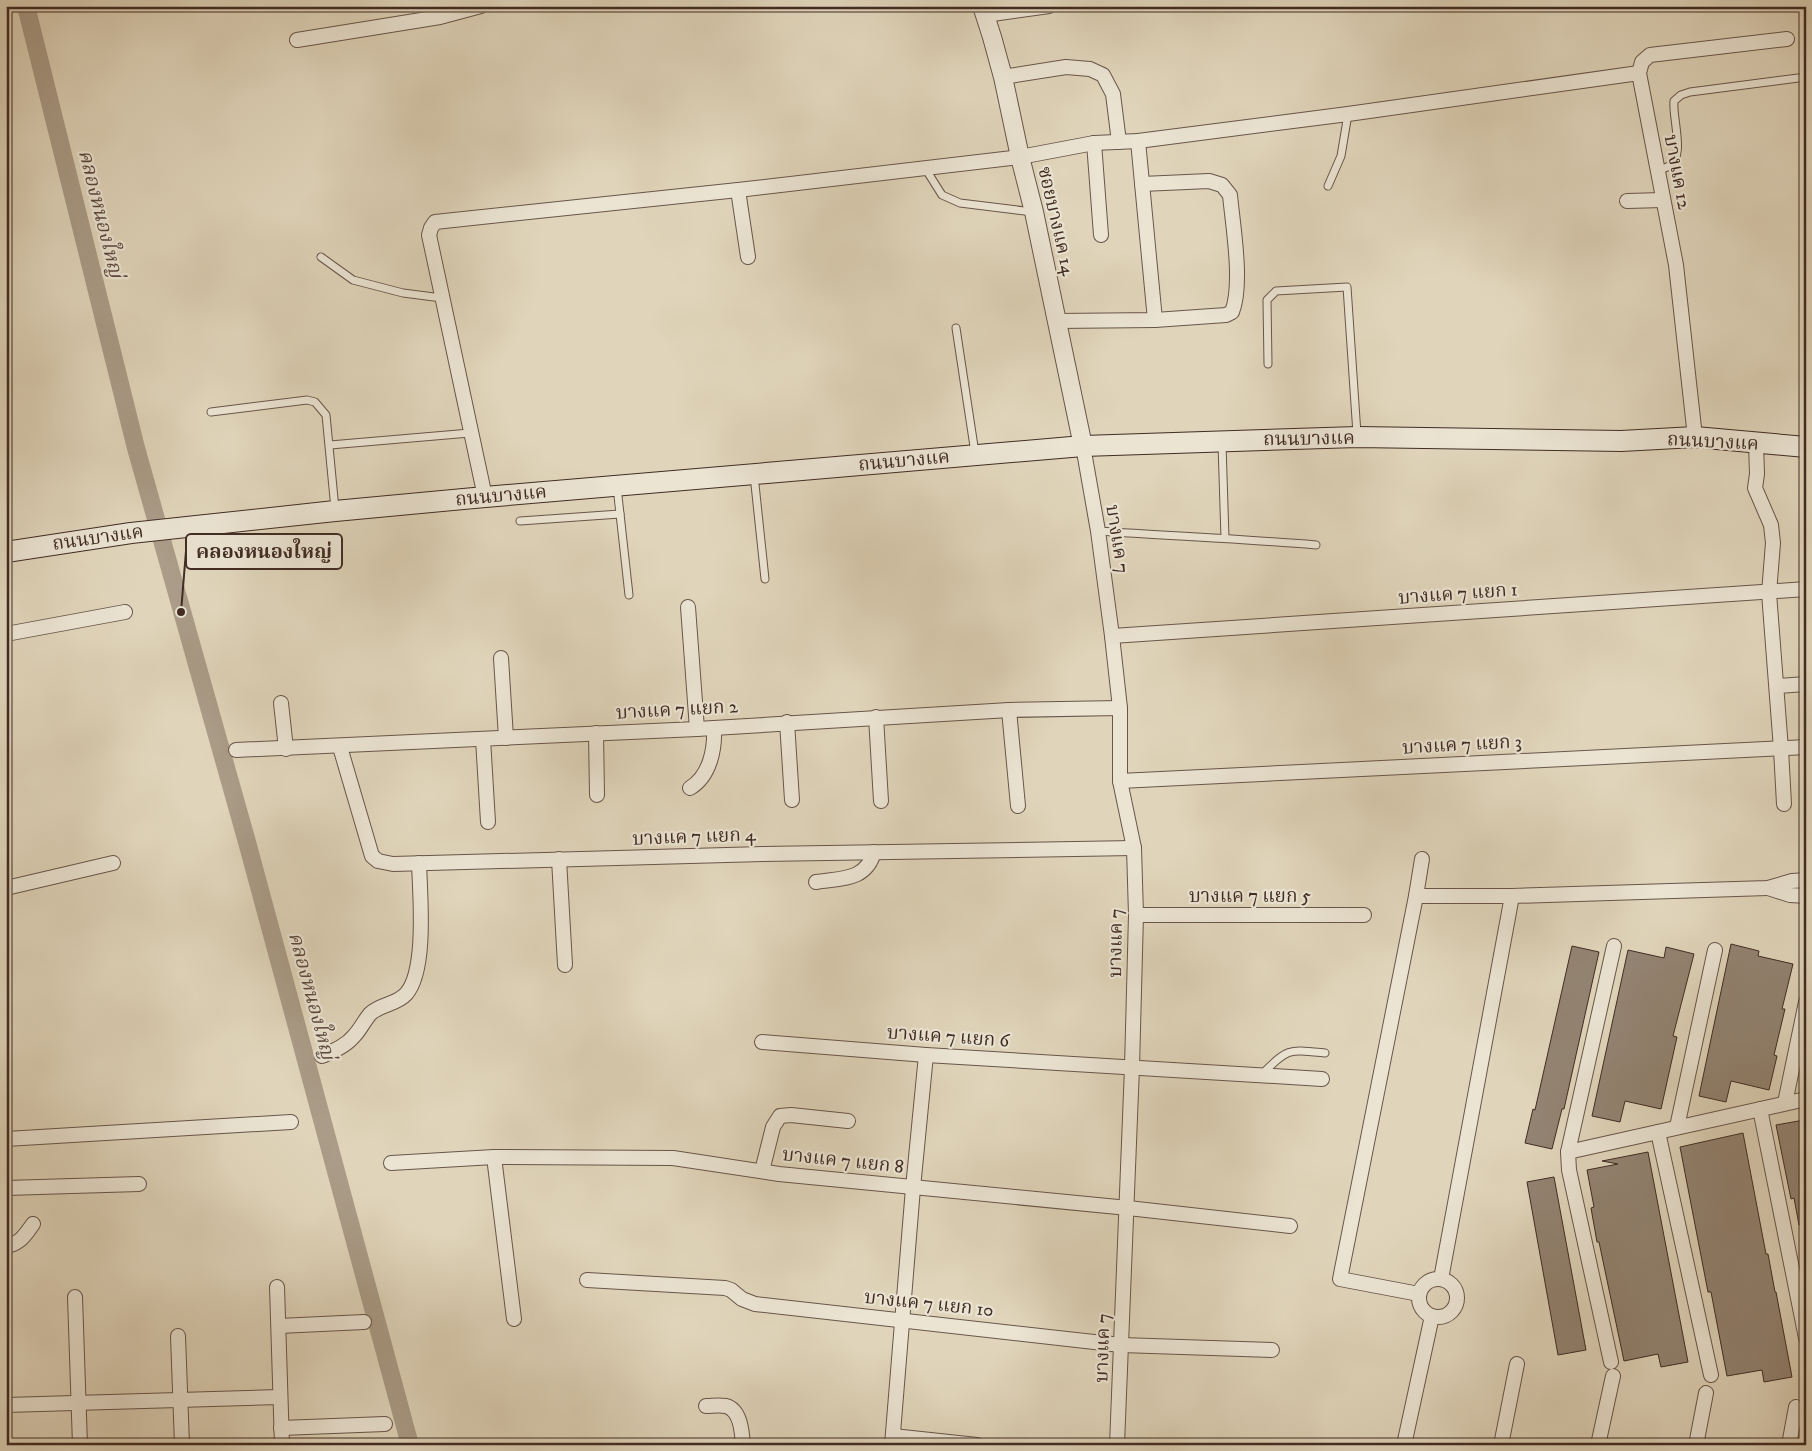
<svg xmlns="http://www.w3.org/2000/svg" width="1812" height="1451" viewBox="0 0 1812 1451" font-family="'IM FELL DW Pica','Noto Serif Thai',serif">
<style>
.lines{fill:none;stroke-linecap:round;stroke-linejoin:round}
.canal{stroke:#aa9c88;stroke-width:18}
.building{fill:#938473;stroke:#402c24}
.service-casing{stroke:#68564a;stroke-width:9}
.minor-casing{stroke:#68564a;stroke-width:16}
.tertiary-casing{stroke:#68564a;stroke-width:20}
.secondary-casing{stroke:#402c24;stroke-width:22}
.service{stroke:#ebe4d3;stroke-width:7}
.minor{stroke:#ebe4d3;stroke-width:14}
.tertiary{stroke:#ebe4d3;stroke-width:18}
.secondary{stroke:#ebe4d3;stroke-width:20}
.labels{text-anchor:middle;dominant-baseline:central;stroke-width:4.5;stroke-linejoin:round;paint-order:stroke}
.street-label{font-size:19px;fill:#402c24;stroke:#ebe4d3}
.water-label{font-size:20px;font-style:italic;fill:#5a483d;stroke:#ebe4d3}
.leader{fill:none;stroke:#402c24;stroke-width:2}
.callout-dot{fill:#402c24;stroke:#ebe4d3;stroke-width:2}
.callout{fill:#ebe4d3;stroke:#402c24;stroke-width:2}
.callout-label{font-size:20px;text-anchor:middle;font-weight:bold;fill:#402c24}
</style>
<rect width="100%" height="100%" fill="#e0d5bb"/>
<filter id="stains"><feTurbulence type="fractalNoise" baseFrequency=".004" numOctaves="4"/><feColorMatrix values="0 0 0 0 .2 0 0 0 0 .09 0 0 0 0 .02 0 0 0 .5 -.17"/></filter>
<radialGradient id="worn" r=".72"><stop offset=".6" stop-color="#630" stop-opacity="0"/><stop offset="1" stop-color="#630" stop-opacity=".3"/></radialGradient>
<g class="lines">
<path class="canal" d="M26,6l110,442 111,394 163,603"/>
</g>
<g class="building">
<path d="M1731,944l28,7 -1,5 35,8 -11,45h3l-11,46 3,1 -8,34 -38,-9 -5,21 -27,-6z"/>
<path d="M1572,946l27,6 -35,157h-2l-10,40 -27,-6 8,-34 2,1z"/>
<path d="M1666,947l28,7 -21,82 4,1 -16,72 -36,-8 -5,21 -28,-6 36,-166 36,8z"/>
<path d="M1804,1120l2,11v93l-7,1 -5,-27 -3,1 -15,-74z"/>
<path d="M1743,1133l23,121h2l7,38h1l16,85 -28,5 -2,-12 -35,6 -16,-84h-3l-28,-145z"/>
<path d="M1648,1152l40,210 -27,5 -3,-13 -34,7 -25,-119h-2l-6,-34 3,-1 -7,-37 31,-6 -16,-3z"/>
<path d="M1554,1177l32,173 -28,5 -31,-173z"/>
</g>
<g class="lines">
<g class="service-casing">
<g id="service">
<path d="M925,168l17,27 18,8 73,9"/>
<path d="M1658,171c3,-2 8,-3 11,-5 17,-9 3,-48 5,-65l7,-6 9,-3 116,-15"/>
<path d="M1328,186l13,-30 7,-42"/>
<path d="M321,257l32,23 50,13 39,5"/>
<path d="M956,328l19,125"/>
<path d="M1268,364l-1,-64 9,-9 71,-4 10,147"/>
<path d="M211,412l96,-12 8,2 11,13 9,94"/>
<path d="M1222,444l3,94"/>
<path d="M330,445l140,-12"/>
<path d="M754,475l11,104"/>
<path d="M617,487l12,108"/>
<path d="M520,521l100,-7"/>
<path d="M1098,531c73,5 145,8 218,14"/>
<path d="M1261,1075c28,-27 26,-26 64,-22"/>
</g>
</g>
<g class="minor-casing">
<g id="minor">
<path d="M985,15l64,-9"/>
<path d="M297,40l143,-23 41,-11"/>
<path d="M1003,77l63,-10 24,2 13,6 10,19 6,48"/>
<path d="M1138,141l17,179"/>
<path d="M1094,143l7,92"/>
<path d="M738,190l10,67"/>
<path d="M1627,201l36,-1"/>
<path d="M1057,321l98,-1 71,-5 6,-3c11,-28 1,-85 -2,-117l-8,-10 -13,-4 -67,3"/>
<path d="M1695,437l-19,-172 -37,-192 3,-11 8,-7 137,-16"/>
<path d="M1756,443l1,31 -2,14 16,37 2,18 -4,50 12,156 3,55"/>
<path d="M1083,446l15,85 14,105 8,72v73l14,67 2,67 -4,152 -15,378"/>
<path d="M485,497l-56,-262 2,-7 4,-6 303,-32 282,-33 74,-14 44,-2 210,-27 291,-41"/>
<path d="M688,607l9,122"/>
<path d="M6,634l119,-22"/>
<path d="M1112,636l694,-47"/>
<path d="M501,658l5,80"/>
<path d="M1777,686l29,-2"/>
<path d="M281,703l5,46"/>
<path d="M1009,710l9,96"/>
<path d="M876,717l5,84"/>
<path d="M787,722l5,78"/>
<path d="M596,733l1,62"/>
<path d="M483,739l5,83"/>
<path d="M340,747l32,109 6,5 15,3 370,-10 371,-6"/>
<path d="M236,750l461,-21 312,-19 111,-2"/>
<path d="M1120,781l686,-34"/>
<path d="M690,788c20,-12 25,-39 24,-60"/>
<path d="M559,859l6,106"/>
<path d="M816,882c25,-4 50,-1 58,-30"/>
<path d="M6,888l107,-25"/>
<path d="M1768,888l22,7 16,1"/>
<path d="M1416,896l6,-37"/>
<path d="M1136,915h228"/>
<path d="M762,1042l164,13 396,24"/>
<path d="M322,1056c11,-5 24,-10 32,-20 6,-6 10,-15 16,-22 10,-10 26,-9 36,-20 21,-23 14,-99 13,-131"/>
<path d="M1785,1103l21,-101"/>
<path d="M1760,1109l46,229"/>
<path d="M1677,1127l38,-177"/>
<path d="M1658,1132l53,243"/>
<path d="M6,1139l285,-17"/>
<path d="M1568,1152l238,-53"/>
<path d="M494,1157l20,162"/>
<path d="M391,1163l103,-6 179,1 106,16 349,34 162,18"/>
<path d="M762,1171l11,-44 7,-11 11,-1 57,6"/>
<path d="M6,1188l133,-4"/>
<path d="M6,1246c14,-2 20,-12 27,-22"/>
<path d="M1441,1279l71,-383"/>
<circle cx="1438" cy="1298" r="19"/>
<path d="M587,1280l138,8 6,2 11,9 13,5 366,41 151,5"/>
<path d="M277,1287l5,158"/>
<path d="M1419,1294l-79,-15 76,-383h96l256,-8 24,-7 14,-1"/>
<path d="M75,1297l5,148"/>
<path d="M279,1326l85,-4"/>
<path d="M178,1336l4,109"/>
<path d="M1611,1362l-42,-192 -1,-18 46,-206"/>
<path d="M6,1405l273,-8"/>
<path d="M706,1406c6,0 13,-1 20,0 15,4 16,27 17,39"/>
<path d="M281,1428l104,-4"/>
<path d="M893,1436l84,9"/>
<path d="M892,1445l21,-257 13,-133"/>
<path d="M1404,1445l28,-129"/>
<path d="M1501,1445l16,-81"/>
<path d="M1598,1445l15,-69"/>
<path d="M1696,1445l10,-52"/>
<path d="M1789,1445l7,-38"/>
</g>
</g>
<g class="tertiary-casing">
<path id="tertiary" d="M982,6l10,31 11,40 17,80 14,55 49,234"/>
</g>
<g class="secondary-casing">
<path id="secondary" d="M6,552l125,-19 204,-22 150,-14 598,-51 274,-9 264,4 74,-4 111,10"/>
</g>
<use href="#service" class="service"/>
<use href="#minor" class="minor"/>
<use href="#tertiary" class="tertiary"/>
<use href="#secondary" class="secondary"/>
</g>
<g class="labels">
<g class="street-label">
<text transform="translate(1677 172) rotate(79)">บางแค 12</text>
<text transform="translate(1056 221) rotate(77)">ซอยบางแค 14</text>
<text transform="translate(1309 439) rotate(-1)">ถนนบางแค</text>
<text transform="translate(1713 442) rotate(3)">ถนนบางแค</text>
<text transform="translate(904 461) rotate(-5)">ถนนบางแค</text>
<text transform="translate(501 496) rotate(-5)">ถนนบางแค</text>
<text transform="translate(98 538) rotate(-8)">ถนนบางแค</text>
<text transform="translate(1117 539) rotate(81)">บางแค 7</text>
<text transform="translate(1458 594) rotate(-4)">บางแค 7 แยก 1</text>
<text transform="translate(677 710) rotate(-3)">บางแค 7 แยก 2</text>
<text transform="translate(1462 745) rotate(-3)">บางแค 7 แยก 3</text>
<text transform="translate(694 837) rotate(-2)">บางแค 7 แยก 4</text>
<text x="1250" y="896">บางแค 7 แยก 5</text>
<text transform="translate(1116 943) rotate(-89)">บางแค 7</text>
<text transform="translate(948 1037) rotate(4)">บางแค 7 แยก 6</text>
<text transform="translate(843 1161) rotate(6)">บางแค 7 แยก 8</text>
<text transform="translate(929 1304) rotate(6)">บางแค 7 แยก 10</text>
<text transform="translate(1103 1348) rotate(-88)">บางแค 7</text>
</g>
<g class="water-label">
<text transform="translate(100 214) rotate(76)">คลองหนองใหญ่</text>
<text transform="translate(311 996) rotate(75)">คลองหนองใหญ่</text>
</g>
</g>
<path class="leader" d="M181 612L186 551"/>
<circle class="callout-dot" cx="181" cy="612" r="5"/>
<rect class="callout" x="186" y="534" width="156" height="35" rx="5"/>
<g class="callout-label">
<text x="264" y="558">คลองหนองใหญ่</text>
</g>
<rect width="1812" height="1451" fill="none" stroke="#e0d5bb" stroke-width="25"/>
<rect x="8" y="8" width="1797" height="1436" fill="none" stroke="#402c24" stroke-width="2.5"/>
<rect x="12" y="12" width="1787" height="1426" fill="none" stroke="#402c24"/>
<rect width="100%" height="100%" filter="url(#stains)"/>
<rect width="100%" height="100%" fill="url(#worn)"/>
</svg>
